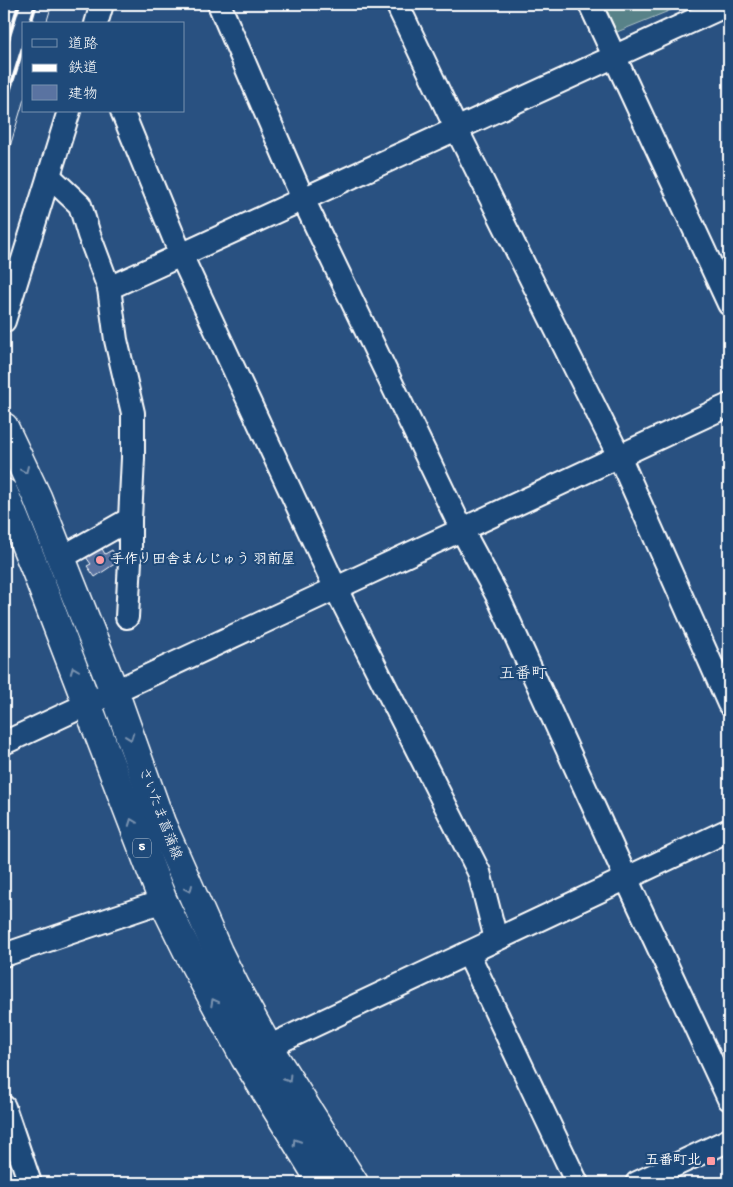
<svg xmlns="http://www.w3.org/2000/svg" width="733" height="1187" viewBox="0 0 733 1187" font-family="'Gochi Hand','Klee One',sans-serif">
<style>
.green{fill:#598288;stroke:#acc0c4}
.building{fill:#5a73a1;stroke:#fff}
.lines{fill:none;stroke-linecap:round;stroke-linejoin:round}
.minor-casing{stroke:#fff;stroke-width:26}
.major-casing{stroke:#fff;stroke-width:31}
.minor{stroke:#1f4a7a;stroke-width:22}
.major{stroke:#1f4a7a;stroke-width:28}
.tram{stroke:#fff;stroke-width:1}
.rail{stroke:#fff;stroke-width:4}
.oneway{stroke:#7992af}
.poi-dot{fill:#ff9aa2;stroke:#1f4a7a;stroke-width:2}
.labels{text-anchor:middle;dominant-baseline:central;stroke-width:4.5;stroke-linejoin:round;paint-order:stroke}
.shield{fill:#1f4a7a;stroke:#bcc9d7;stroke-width:1}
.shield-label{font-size:12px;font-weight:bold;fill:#fff}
.poi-label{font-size:14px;font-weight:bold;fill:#fff;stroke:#1f4a7a;text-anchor:start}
.street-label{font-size:14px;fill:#fff;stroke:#1f4a7a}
.quarter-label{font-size:16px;fill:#fff;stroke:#1f4a7a}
</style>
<rect width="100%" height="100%" fill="#295181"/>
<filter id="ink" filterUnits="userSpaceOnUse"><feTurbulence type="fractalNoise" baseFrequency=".02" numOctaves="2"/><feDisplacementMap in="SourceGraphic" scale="10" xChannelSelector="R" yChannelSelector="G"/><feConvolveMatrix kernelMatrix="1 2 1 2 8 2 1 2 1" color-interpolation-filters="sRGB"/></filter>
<g filter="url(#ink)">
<path class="green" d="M604,4h82l-69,28z"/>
<path class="building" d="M101,547l4,7 7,-4 7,11 -24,16 -8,-11 4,-2 -5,-7z"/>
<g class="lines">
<g class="minor-casing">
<g id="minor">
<path d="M219,4l84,195 159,331 36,67 129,283 102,219"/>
<path d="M397,4l59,124 163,328 110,248"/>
<path d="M590,4l139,300"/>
<path d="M96,24l6,-20"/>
<path d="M122,111l59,144 155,334 143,283 17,67"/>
<path d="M49,176l31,29 9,30 20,53 7,52 17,73v45l-3,61v42l-3,56"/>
<path d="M109,288l620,-284"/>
<path d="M4,321l65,-210"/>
<path d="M61,558l69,-39"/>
<path d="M4,743l725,-338"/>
<path d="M468,953l109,230"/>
<path d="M4,955l159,-54"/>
<path d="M268,1047l461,-217"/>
<path d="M4,1107l26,76"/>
<path d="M637,1183l92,-43"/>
</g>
</g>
<g class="major-casing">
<g id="major">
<path d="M4,427l33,70 24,61 53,133 47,132 57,129 21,42 29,53 86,136"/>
<path d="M4,493l32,78 127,330 28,57 54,100 77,125"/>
</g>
</g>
<use href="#minor" class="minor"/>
<use href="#major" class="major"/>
<g class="tram">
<path d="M46,24l6,-20"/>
<path d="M4,167l20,-68"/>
</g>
<g class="rail">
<path d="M4,9l1,-5"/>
<path d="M30,24l6,-20"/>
<path d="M4,53l15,-49"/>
<path d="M4,108l20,-64"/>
</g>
</g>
<defs><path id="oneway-chevron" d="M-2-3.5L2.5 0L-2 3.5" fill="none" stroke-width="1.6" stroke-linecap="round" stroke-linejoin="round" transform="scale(1.25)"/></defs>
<g class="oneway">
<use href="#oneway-chevron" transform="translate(25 470) rotate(66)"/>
<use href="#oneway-chevron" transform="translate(74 670) rotate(-111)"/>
<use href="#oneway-chevron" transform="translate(130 737) rotate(70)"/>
<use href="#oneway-chevron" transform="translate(132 822) rotate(-111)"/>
<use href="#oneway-chevron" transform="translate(189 889) rotate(66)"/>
<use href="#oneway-chevron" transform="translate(214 1002) rotate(-118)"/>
<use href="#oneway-chevron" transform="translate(288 1079) rotate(58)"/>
<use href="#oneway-chevron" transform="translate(296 1142) rotate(-122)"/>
</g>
</g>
<g class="poi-dot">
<circle cx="100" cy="560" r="5"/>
<rect x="706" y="1156" width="10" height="10" rx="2.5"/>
</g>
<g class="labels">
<rect class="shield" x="133" y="838.5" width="18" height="19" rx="4"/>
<g class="shield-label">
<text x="142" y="848">5</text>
</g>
<g class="poi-label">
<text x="110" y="560">手作り田舎まんじゅう 羽前屋</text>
<text x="701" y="1161" text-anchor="end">五番町北</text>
</g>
<g class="street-label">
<text transform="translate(159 814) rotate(69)">さいたま菖蒲線</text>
</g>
<g class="quarter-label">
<text x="523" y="675">五番町</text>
</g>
</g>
<rect width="733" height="1187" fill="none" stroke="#1f4a7a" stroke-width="20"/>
<rect x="10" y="10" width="713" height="1167" fill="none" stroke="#fff" stroke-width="2" filter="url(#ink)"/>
<rect x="22" y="22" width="162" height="90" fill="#1f4a7a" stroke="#7992af"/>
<rect x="32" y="39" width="25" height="8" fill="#1f4a7a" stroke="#7992af"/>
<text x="68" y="48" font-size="15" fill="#ffffff">道路</text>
<rect x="32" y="64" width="25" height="8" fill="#ffffff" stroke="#7992af"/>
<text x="68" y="72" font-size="15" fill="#ffffff">鉄道</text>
<rect x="32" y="85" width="25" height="15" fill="#5a73a1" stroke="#7992af"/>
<text x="68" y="98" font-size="15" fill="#ffffff">建物</text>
</svg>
